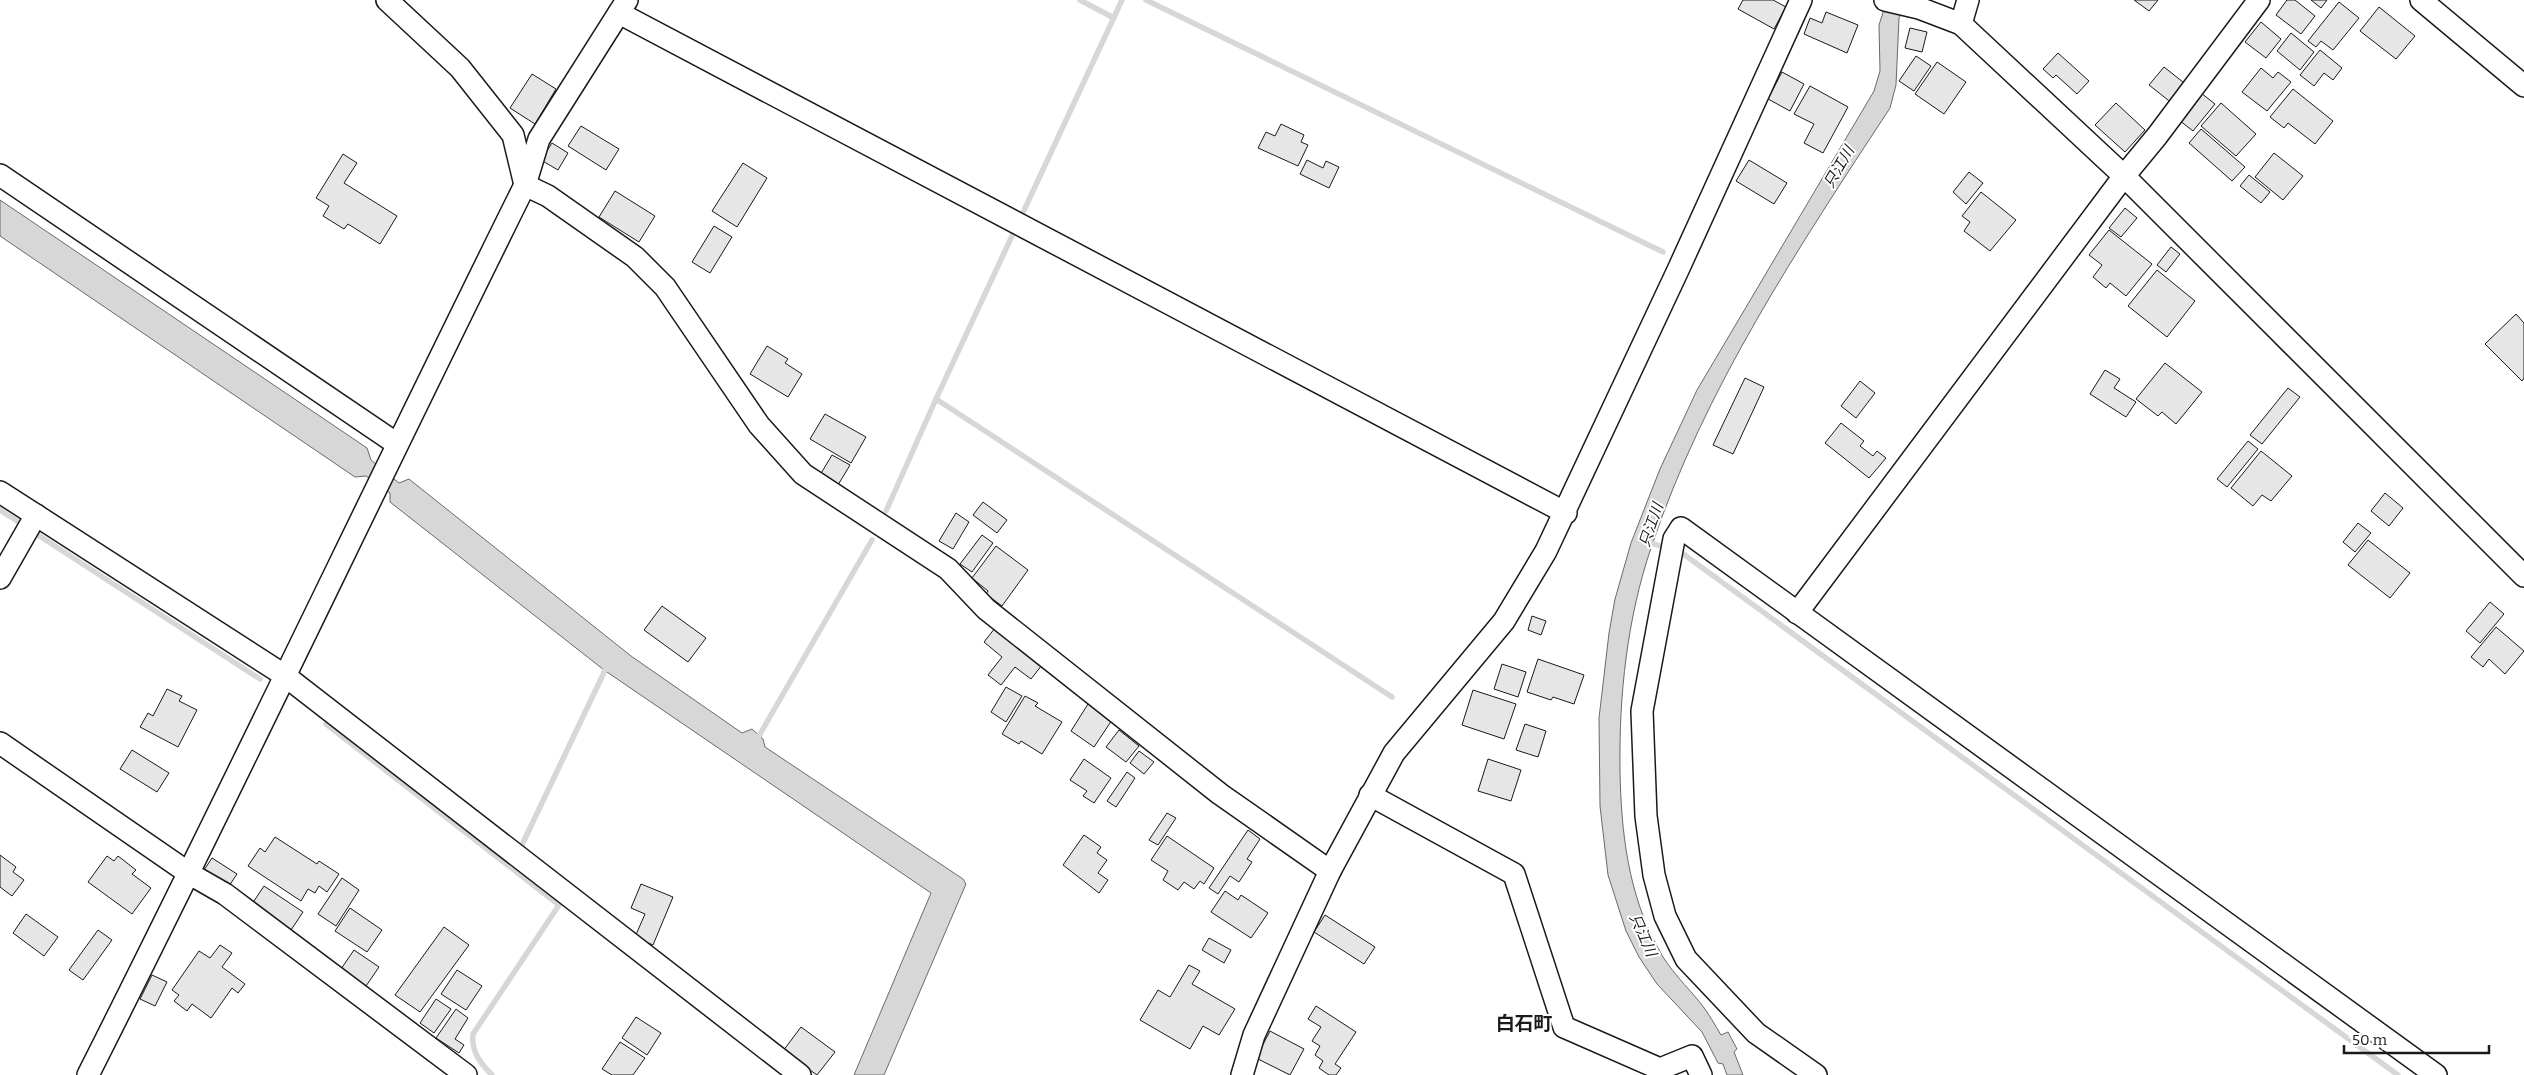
<svg xmlns="http://www.w3.org/2000/svg" width="2524" height="1075" viewBox="0 0 2524 1075" font-family="Bitter,'Noto Sans JP',serif">
<style>
.water{fill:#d7d7d7;stroke:#6a6a6a}
.lines{fill:none;stroke-linecap:round;stroke-linejoin:round}
.stream{stroke:#d7d7d7;stroke-width:5.5}
.building{fill:#e6e6e6;stroke:#1a1a1a}
.minor-casing{stroke:#1a1a1a;stroke-width:24}
.minor{stroke:#fff;stroke-width:21}
.labels{text-anchor:middle;dominant-baseline:central;stroke-width:4;stroke-linejoin:round;paint-order:stroke}
.water-label{font-size:15px;font-style:italic;fill:#1a1a1a;stroke:#fff}
.district-label{font-size:19px;font-weight:bold;fill:#1a1a1a;stroke:#fff}
</style>
<rect width="100%" height="100%" fill="#fff"/>
<g class="water">
<path d="M1887,0h22l-10,18 -3,67 -6,23c-91,139 -186,281 -239,440 -24,71 -32,147 -31,222 1,61 8,124 38,178 11,22 29,38 44,57 7,9 13,20 19,30l7,-3 9,17 -3,3 9,23h-16l-4,-11 -5,-1 -16,-31 -45,-48 -18,-27 -13,-26 -18,-56 -8,-69 -1,-88 10,-85 6,-34 16,-56 29,-74 37,-79 177,-299 6,-20 -1,-46z"/>
<path d="M0,200l367,248 4,12 28,23 10,-4 222,177 111,77 10,-4 11,10 2,8 198,132 3,5 -82,191h-30l77,-182 -327,-223 -214,-168v-9l-24,-17 -11,1 -355,-241z"/>
</g>
<g class="lines">
<g class="stream">
<path d="M1080,0l34,18"/>
<path d="M1146,0l517,252"/>
<path d="M936,399l456,298"/>
<path d="M0,510l17,11"/>
<path d="M886,511l50,-112 186,-399"/>
<path d="M38,535l222,144"/>
<path d="M1646,541l14,5"/>
<path d="M1682,553l716,522"/>
<path d="M326,724l233,181 -86,129c-2,17 7,29 19,41"/>
<path d="M756,741l116,-201"/>
<path d="M521,847l87,-183"/>
</g>
</g>
<g class="building">
<path d="M1743,0h30l13,7 -12,22 -36,-20z"/>
<path d="M2134,0h24l-9,11z"/>
<path d="M2287,0h8l20,16 -14,18 -25,-19z"/>
<path d="M2311,0h16l-6,8z"/>
<path d="M2339,2l20,16 -26,32 -12,-9 -5,6 -8,-6z"/>
<path d="M2379,7l36,29 -19,23 -36,-28z"/>
<path d="M1826,12l32,13 -11,28 -43,-19 6,-16 12,5z"/>
<path d="M2261,22l20,17 -15,19 -21,-16z"/>
<path d="M1910,28l17,4 -5,20 -17,-4z"/>
<path d="M2291,33l23,19 -14,18 -23,-19z"/>
<path d="M2320,50l22,18 -9,12 -9,-7 -10,13 -14,-11z"/>
<path d="M2058,53l31,28 -12,13 -21,-19 -3,3 -10,-9z"/>
<path d="M1916,56l15,10 -17,25 -15,-10z"/>
<path d="M1937,62l29,20 -22,32 -29,-20z"/>
<path d="M2164,67l24,19 -15,18 -24,-19z"/>
<path d="M2261,68l12,10 5,-6 13,10 -24,29 -25,-19z"/>
<path d="M1782,72l22,12 -14,27 -22,-12z"/>
<path d="M532,74l24,15 -21,35 -25,-16z"/>
<path d="M1810,86l38,21 -25,46 -19,-10 10,-19 -20,-10z"/>
<path d="M2293,89l40,32 -18,23 -27,-21 -4,5 -14,-11z"/>
<path d="M2201,93l14,11 -22,27 -14,-11z"/>
<path d="M2116,103l29,27 -20,22 -30,-27z"/>
<path d="M2221,103l35,31 -20,22 -35,-30z"/>
<path d="M1281,124l23,11 -3,7 7,3 -10,21 -40,-18 8,-16 9,4z"/>
<path d="M581,126l38,23 -13,21 -38,-24z"/>
<path d="M2201,129l44,38 -13,14 -43,-38z"/>
<path d="M552,143l16,10 -10,17 -17,-10z"/>
<path d="M2274,153l29,23 -20,24 -28,-23z"/>
<path d="M343,154l14,9 -13,20 53,33 -17,28 -32,-20 -4,5 -21,-13 6,-10 -13,-8z"/>
<path d="M1307,160l16,8 3,-7 13,6 -10,21 -29,-14z"/>
<path d="M1749,160l38,23 -13,21 -38,-23z"/>
<path d="M743,163l24,15 -30,49 -25,-16z"/>
<path d="M1969,172l14,11 -17,21 -13,-12z"/>
<path d="M2249,175l21,17 -9,11 -21,-17z"/>
<path d="M615,191l40,25 -16,26 -40,-25z"/>
<path d="M1981,192l35,28 -26,31 -26,-20 6,-9 -8,-6z"/>
<path d="M2125,208l12,10 -16,19 -12,-9z"/>
<path d="M714,226l18,11 -22,36 -18,-11z"/>
<path d="M2109,230l43,34 -26,32 -16,-13 -4,5 -13,-11 9,-12 -13,-10z"/>
<path d="M2171,247l9,7 -14,18 -9,-7z"/>
<path d="M2157,270l38,31 -28,36 -39,-31z"/>
<path d="M2516,314l8,9v55l-2,3 -37,-37z"/>
<path d="M767,346l21,13 -3,4 17,11 -14,23 -38,-23z"/>
<path d="M2165,363l37,29 -26,32 -14,-12 -4,4 -22,-17z"/>
<path d="M2105,370l15,9 -6,9 22,14 -10,15 -36,-23z"/>
<path d="M1745,378l19,9 -31,67 -20,-9z"/>
<path d="M1860,381l15,12 -19,25 -15,-12z"/>
<path d="M2288,388l12,9 -38,47 -12,-9z"/>
<path d="M825,414l41,23 -15,26 -41,-24z"/>
<path d="M1841,423l23,18 -4,5 13,10 4,-5 9,7 -17,20 -44,-35z"/>
<path d="M2248,441l10,8 -31,38 -10,-8z"/>
<path d="M2261,451l31,25 -21,25 -9,-6 -9,11 -22,-18z"/>
<path d="M832,455l18,10 -12,20 -18,-10z"/>
<path d="M2385,493l18,15 -14,18 -18,-15z"/>
<path d="M983,502l24,18 -10,13 -24,-18z"/>
<path d="M956,513l13,9 -16,27 -14,-8z"/>
<path d="M2358,523l13,10 -16,19 -12,-10z"/>
<path d="M982,535l11,8 -21,29 -12,-8z"/>
<path d="M2368,540l42,33 -20,25 -42,-33z"/>
<path d="M996,546l32,24 -26,36 -16,-12 2,-3 -16,-13z"/>
<path d="M2490,602l14,12 -24,29 -14,-12z"/>
<path d="M662,606l44,32 -18,24 -44,-32z"/>
<path d="M1532,616l14,5 -5,14 -13,-5z"/>
<path d="M2496,627l28,24 -19,23 -16,-15 -6,8 -12,-10z"/>
<path d="M995,628l47,37 -11,14 -16,-12 -14,18 -13,-10 14,-18 -18,-15z"/>
<path d="M1538,659l46,16 -10,29 -21,-7 -2,3 -24,-8z"/>
<path d="M1502,664l24,8 -8,25 -24,-8z"/>
<path d="M1006,687l16,9 -16,26 -15,-10z"/>
<path d="M167,689l15,7 -3,5 18,9 -19,37 -38,-20 8,-14 5,3z"/>
<path d="M1473,690l43,14 -12,35 -42,-14z"/>
<path d="M1025,696l13,7 -3,3 27,16 -20,32 -21,-13 -2,3 -17,-10z"/>
<path d="M1088,704l24,16 -18,27 -23,-16z"/>
<path d="M1525,724l21,7 -8,26 -22,-7z"/>
<path d="M1119,730l20,16 -13,16 -20,-15z"/>
<path d="M132,750l37,23 -12,19 -37,-23z"/>
<path d="M1139,751l15,11 -10,12 -14,-11z"/>
<path d="M1084,759l27,19 -17,25 -11,-7 4,-5 -17,-11z"/>
<path d="M1488,759l33,11 -10,31 -33,-10z"/>
<path d="M1127,772l8,6 -19,29 -9,-6z"/>
<path d="M1167,813l9,5 -18,27 -9,-5z"/>
<path d="M1248,830l12,9 -13,20 5,3 -13,20 -9,-6 -12,18 -9,-6z"/>
<path d="M1084,835l17,12 -4,6 10,7 -9,13 10,7 -9,13 -36,-28z"/>
<path d="M1167,836l47,32 -10,16 -4,-3 -6,8 -10,-7 -6,8 -15,-10 5,-9 -17,-11z"/>
<path d="M275,837l42,27 2,-3 20,13 -12,18 -8,-6 -4,7 -7,-4 -7,12 -53,-35 12,-18 5,4z"/>
<path d="M0,855l16,12 -3,5 11,8 -12,16 -12,-9z"/>
<path d="M107,856l7,5 4,-5 18,14 -4,4 19,14 -19,26 -44,-32z"/>
<path d="M212,858l25,16 -8,12 -25,-16z"/>
<path d="M342,878l17,12 -23,36 -18,-12z"/>
<path d="M641,884l32,13 -20,48 -18,-8 10,-23 -14,-6z"/>
<path d="M264,886l39,26 -12,18 -39,-26z"/>
<path d="M1225,891l13,9 3,-5 27,18 -17,25 -40,-26z"/>
<path d="M350,908l32,22 -15,22 -32,-21z"/>
<path d="M26,914l32,23 -14,19 -31,-23z"/>
<path d="M1325,915l50,32 -11,17 -50,-32z"/>
<path d="M444,927l25,18 -49,67 -25,-17z"/>
<path d="M98,930l14,10 -29,40 -14,-10z"/>
<path d="M1209,938l22,12 -7,13 -22,-13z"/>
<path d="M220,945l12,8 -10,14 23,17 -7,9 -6,-5 -21,30 -19,-14 -5,7 -13,-10 5,-6 -7,-5 27,-39 11,7z"/>
<path d="M354,950l25,17 -13,19 -25,-17z"/>
<path d="M1189,965l11,6 -8,13 43,25 -16,26 -16,-9 -13,23 -50,-29 18,-30 12,7z"/>
<path d="M457,970l25,16 -16,24 -25,-16z"/>
<path d="M152,975l15,7 -12,24 -15,-7z"/>
<path d="M436,999l15,10 -17,24 -14,-10z"/>
<path d="M1316,1006l40,26 -21,32 6,4 -5,7h-7l-10,-7 4,-7 -8,-6 5,-9 -8,-5 9,-14 -13,-8z"/>
<path d="M456,1009l12,9 -13,21 9,6 -5,8 -23,-15z"/>
<path d="M636,1017l25,16 -14,22 -25,-17z"/>
<path d="M801,1027l34,25 -18,23 -34,-24z"/>
<path d="M1270,1031l34,18 -14,26 -34,-17z"/>
<path d="M620,1042l25,16 -12,17h-21l-10,-6z"/>
</g>
<g class="lines">
<g class="minor-casing">
<g id="minor">
<path d="M387,0l73,68 53,67 12,50 23,11 87,61 30,30 94,138 44,49 145,95 38,40 234,185 110,77"/>
<path d="M1885,0l34,8 42,16 163,152 400,400"/>
<path d="M2421,0l103,86"/>
<path d="M619,13l947,500"/>
<path d="M1961,24l7,-24"/>
<path d="M0,175l397,269"/>
<path d="M0,492l284,183 516,400"/>
<path d="M0,578l36,-63"/>
<path d="M1797,613l327,-437 33,-40 102,-136"/>
<path d="M0,743l190,131 35,20 241,181"/>
<path d="M1370,795l144,79 50,153 96,42 32,-13 9,19"/>
<path d="M88,1075c149,-295 290,-594 437,-890l14,-46 88,-139"/>
<path d="M1242,1075l12,-40 76,-164 64,-118 110,-132 42,-70 132,-281 123,-270"/>
<path d="M1816,1075l-60,-42 -70,-74 -21,-43 -11,-41 -8,-59 -4,-105 32,-172 7,-11 755,547"/>
</g>
</g>
<use href="#minor" class="minor"/>
</g>
<g class="labels">
<g class="water-label">
<text transform="translate(1839 167) rotate(-60)">只江川</text>
<text transform="translate(1651 525) rotate(-71)">只江川</text>
<text transform="translate(1643 935) rotate(66)">只江川</text>
</g>
<g class="district-label">
<text x="1524" y="1023">白石町</text>
</g>
</g>
<path d="M2344 1045v8h145v-8" fill="none" stroke="#1a1a1a" stroke-width="2.5"/>
<text x="2352" y="1045" font-size="15" fill="#1a1a1a" stroke="#ffffff" stroke-width="4" paint-order="stroke">50 m</text>
</svg>
